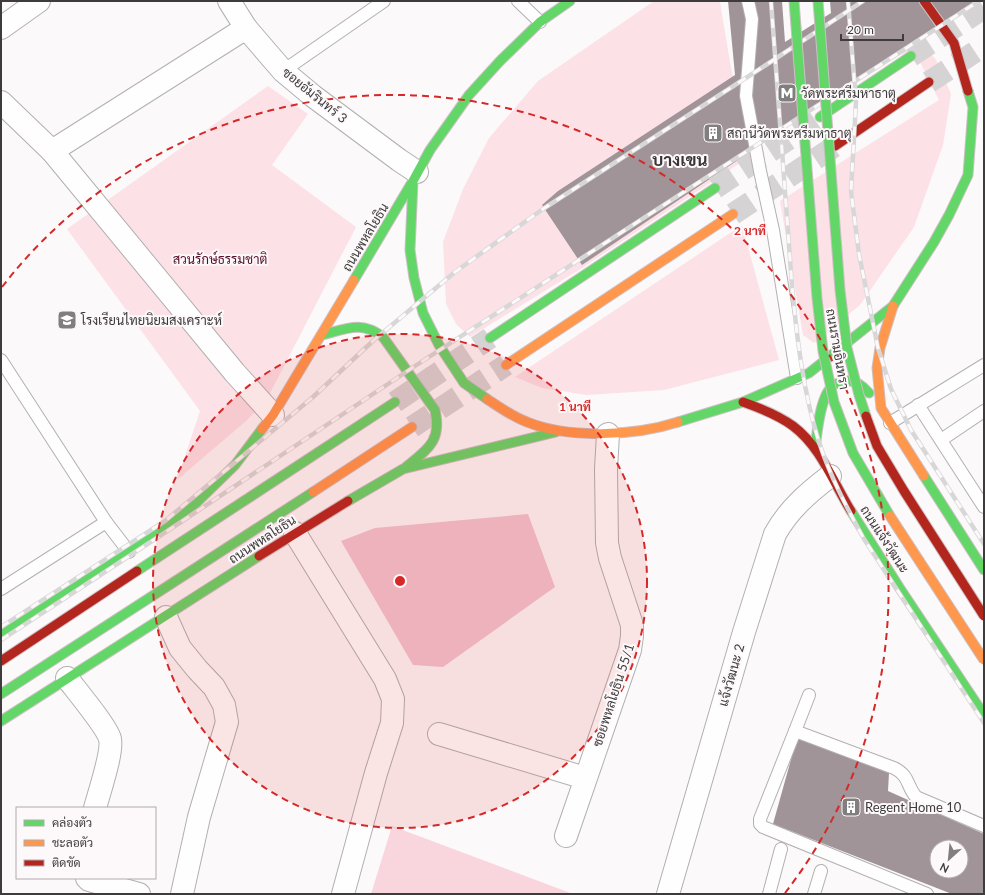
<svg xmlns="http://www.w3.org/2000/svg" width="985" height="895" viewBox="0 0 985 895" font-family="Lato,Sarabun,sans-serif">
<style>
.green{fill:#fce1e7}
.forest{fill:#f9d5de}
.water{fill:#f1c5d0}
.building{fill:#a09498;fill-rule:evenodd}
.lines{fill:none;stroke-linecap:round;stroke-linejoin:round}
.primary-tunnel{stroke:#d6d3d4;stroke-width:22;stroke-dasharray:22 11;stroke-linecap:butt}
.lane-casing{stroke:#b2b0b1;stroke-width:14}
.street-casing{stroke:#b2b0b1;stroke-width:24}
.fast-casing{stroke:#ccc0c3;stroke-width:11}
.slow-casing{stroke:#ccc0c3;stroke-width:11}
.jam-casing{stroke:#ccc0c3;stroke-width:11}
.lane{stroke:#fffefe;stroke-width:12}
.street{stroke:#fffefe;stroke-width:22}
.fast{stroke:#63d668;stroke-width:9}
.slow{stroke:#ff974d;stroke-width:9}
.jam{stroke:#b3261e;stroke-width:9}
.rail-casing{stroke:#d8d7d7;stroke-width:4.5}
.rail{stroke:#fdf8f9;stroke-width:3;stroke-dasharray:9;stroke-linecap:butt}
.fast-bridge-casing{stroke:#ccc0c3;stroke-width:11;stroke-linecap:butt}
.slow-bridge-casing{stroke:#ccc0c3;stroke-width:11;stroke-linecap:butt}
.jam-bridge-casing{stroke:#ccc0c3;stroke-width:11;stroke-linecap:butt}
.fast-bridge{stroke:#63d668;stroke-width:9}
.slow-bridge{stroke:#ff974d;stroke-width:9}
.jam-bridge{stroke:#b3261e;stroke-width:9}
.ring{fill:none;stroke:#d62828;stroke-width:2;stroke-dasharray:7 5}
.labels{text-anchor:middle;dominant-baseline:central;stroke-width:4;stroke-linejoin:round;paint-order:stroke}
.poi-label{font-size:13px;fill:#3d3b3c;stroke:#fdf8f9;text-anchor:start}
.street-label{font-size:13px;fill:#3d3b3c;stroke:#fdf8f9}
.park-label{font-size:13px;fill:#550e29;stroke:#fdf8f9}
.district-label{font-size:17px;font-weight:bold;fill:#393536;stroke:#fdf8f9}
.centre{fill:#d62828;stroke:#fdf8f9;stroke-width:2}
.ring-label{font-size:12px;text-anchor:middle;font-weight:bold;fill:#d62828;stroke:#fdf8f9;stroke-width:4;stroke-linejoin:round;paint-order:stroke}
</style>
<rect width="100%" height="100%" fill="#fcf9fa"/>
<g class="green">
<path d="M654,1l66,1 10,60 19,95 -167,111 -112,69 -14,-13 -10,-20 -3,-62 20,-53 26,-51 49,-57z"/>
<path d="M889,1l47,59 15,34 -8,51 -29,82 -54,78 -46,38 -11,-8 -23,-134 159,-101 -25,-50 -29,11z"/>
<path d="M268,86l40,28 -36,51 84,62 -90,174 -21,21 -68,58 23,-69 -133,-182z"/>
<path d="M742,225l37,135 -115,30 -77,5 -45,-7 -27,-11z"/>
</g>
<path class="forest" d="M392,826l181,68h-202z"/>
<path class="water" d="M528,514l27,73 -112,80 -30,-2 -72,-124 34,-13z"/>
<g class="building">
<path d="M728,1h54l3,41 46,-29 -1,-12h148l-93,60 -303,204 -40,-60 16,-14 177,-116z"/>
<path d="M797,738l92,35 -1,18 96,43v60h-32l-179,-70zM937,847h24v24h-24z"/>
</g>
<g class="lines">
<g class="primary-tunnel">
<path d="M911,56l73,-48"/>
<path d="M929,82l55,-36"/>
<path d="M715,188l104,-69"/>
<path d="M733,214l102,-68"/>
<path d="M395,402l95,-64"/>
<path d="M412,427l94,-62"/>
</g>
<g class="lane-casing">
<g id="lane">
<path d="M518,1l22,21"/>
<path d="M748,1l4,18 -6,77 14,75 13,59 24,148"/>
<path d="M283,71l101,-70"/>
<path d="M1,360l105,162 23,30"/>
<path d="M918,405l66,102"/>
<path d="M890,423l94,-58"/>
<path d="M941,440l43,-29"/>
<path d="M1,589l105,-67"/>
<path d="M795,731l14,-36"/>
<path d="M769,894l12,-45"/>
<path d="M814,894l7,-23"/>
<path d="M927,894l-164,-67 -3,-3v-5l35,-88 99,37c16,8 12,17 22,29l68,29"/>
</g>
</g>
<g class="street-casing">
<g id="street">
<path d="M229,1l17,27 37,43 30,25 86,64 18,12"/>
<path d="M1,28l38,-27"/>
<path d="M1,102l51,49 183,222 38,42"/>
<path d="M52,151l194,-123"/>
<path d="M295,533l90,146 8,20 -1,24 -16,50 -33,121"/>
<path d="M166,617l14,31 17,21 17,18 10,18 3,17 -28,95 -17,77"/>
<path d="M67,678c9,12 40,49 43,61 3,13 -11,54 -15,69"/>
<path d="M439,734l146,44"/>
<path d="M566,836l64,-186 2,-14v-11l-22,-67 -3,-15 -1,-74 2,-35"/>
<path d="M87,878l2,2 50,14"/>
<path d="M668,894l76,-262 31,-98c14,-25 33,-41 55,-58"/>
</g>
</g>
<g class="fast-casing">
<g id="fast">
<path d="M820,117l91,-61"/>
<path d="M354,280l57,-96"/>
<path d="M322,335c24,-6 39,-15 61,2l52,73c7,31 -7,39 -29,57"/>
<path d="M490,338l225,-150"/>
<path d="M487,399l-23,-16 -25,-38 -16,-32 -9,-35 -4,-28 3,-69 17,-31 39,-55 31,-34 40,-39 30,-21"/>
<path d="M678,422l65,-20 66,-29 84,-67 41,-64 15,-27 19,-40 5,-68 -5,-16"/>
<path d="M815,449c2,-15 5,-56 19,-64 3,-2 8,-3 11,-4 10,-2 18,5 24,12"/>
<path d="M924,476l60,94"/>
<path d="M348,501l55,-32 153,-37"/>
<path d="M851,511l48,76 85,128"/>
<path d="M137,571l258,-169"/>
<path d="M1,635l128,-83 67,-49 39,-38 27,-36"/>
<path d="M1,694l312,-202"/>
<path d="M1,721l258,-165"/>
</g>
</g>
<g class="slow-casing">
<g id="slow">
<path d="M893,306l-13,42 -3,20 4,40 43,68"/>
<path d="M506,365l227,-151"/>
<path d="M487,399c12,8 26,18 40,23 42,17 108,14 151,0"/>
<path d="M262,429l11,-14 81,-135"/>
<path d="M313,492l99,-65"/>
</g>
</g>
<g class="jam-casing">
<g id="jam">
<path d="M924,1l30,42 14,48"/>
<path d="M835,146l94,-64"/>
<path d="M743,402c17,6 35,13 50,24 28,21 40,56 58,85"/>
<path d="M259,556l89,-55"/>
<path d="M1,661l136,-90"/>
</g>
</g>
<use href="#lane" class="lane"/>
<use href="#street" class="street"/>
<use href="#fast" class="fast"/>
<use href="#slow" class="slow"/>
<use href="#jam" class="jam"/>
<g class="rail-casing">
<g id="rail">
<path d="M771,1l21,285c5,53 11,105 27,156 11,34 28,66 45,97l120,184"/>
<path d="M848,1l8,101 -5,89 8,63 19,94 13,41 20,41 73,114"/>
<path d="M1,627l164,-106 148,-124 61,-57 81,-68 88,-63 226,-146 94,-62"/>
<path d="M1,640l177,-116 237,-158 564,-365"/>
</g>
</g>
<use href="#rail" class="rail"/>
<g class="fast-bridge-casing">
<g id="fast-bridge">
<path d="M794,1l23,297 6,53 11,51 19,51 37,63"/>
<path d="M818,1l22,289 7,58 12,47 7,21"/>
</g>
</g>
<g class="slow-bridge-casing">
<path id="slow-bridge" d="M890,516l94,144"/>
</g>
<g class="jam-bridge-casing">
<path id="jam-bridge" d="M866,416l11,30 27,45 80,125"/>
</g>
<use href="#fast-bridge" class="fast-bridge"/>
<use href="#slow-bridge" class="slow-bridge"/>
<use href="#jam-bridge" class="jam-bridge"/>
</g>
<circle cx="400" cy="581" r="247" fill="#d62828" fill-opacity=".12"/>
<g class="ring">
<circle cx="400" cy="581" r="247"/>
<path d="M2 287A495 495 0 1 1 785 893"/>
</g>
<defs>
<g id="metro-square" transform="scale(1)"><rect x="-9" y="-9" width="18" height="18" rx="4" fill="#807e7e" stroke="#fdf8f9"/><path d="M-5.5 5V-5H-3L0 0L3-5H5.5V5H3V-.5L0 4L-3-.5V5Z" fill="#fff"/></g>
<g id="building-square" transform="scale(1)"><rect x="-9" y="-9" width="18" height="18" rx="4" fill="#807e7e" stroke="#fdf8f9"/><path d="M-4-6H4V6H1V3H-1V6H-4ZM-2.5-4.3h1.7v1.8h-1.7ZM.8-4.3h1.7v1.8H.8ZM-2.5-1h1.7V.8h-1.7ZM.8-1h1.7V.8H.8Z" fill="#fff"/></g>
<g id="school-square" transform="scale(1)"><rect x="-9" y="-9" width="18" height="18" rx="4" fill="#807e7e" stroke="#fdf8f9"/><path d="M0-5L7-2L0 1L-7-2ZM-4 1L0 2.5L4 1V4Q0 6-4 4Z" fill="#fff"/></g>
</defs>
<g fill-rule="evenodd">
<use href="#metro-square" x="787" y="93"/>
<use href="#building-square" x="713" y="133"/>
<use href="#school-square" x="67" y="320"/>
<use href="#building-square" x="851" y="807"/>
</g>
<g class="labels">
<g class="poi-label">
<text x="801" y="93">วัดพระศรีมหาธาตุ</text>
<text x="727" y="133">สถานีวัดพระศรีมหาธาตุ</text>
<text x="81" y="320">โรงเรียนไทยนิยมสงเคราะห์</text>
<text x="865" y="807">Regent Home 10</text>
</g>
<g class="street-label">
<text transform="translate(315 95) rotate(39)">ซอยอัมรินทร์ 3</text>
<text transform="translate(365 237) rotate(-59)">ถนนพหลโยธิน</text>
<text transform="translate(838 349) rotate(80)">ถนนรามอินทรา</text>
<text transform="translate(262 539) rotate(-33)">ถนนพหลโยธิน</text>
<text transform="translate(885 539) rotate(57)">ถนนแจ้งวัฒนะ</text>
<text transform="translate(731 675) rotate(-74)">แจ้งวัฒนะ 2</text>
<text transform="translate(613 695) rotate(-72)">ซอยพหลโยธิน 55/1</text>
</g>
<g class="park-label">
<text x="220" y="259">สวนรักษ์ธรรมชาติ</text>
</g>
<g class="district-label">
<text x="680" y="159">บางเขน</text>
</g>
</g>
<circle cx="400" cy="581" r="6" class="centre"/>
<g class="ring-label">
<text x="750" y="235">2 นาที</text>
<text x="575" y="411">1 นาที</text>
</g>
<rect width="985" height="895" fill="none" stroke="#3d3b3c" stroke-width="4"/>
<rect x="16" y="807" width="140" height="72" fill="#fdf8f9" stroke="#b0acad"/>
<rect x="24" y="820" width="20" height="6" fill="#63d668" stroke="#b0acad"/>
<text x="52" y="827" font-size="12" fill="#3d3b3c">คล่องตัว</text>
<rect x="24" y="840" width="20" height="6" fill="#ff974d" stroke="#b0acad"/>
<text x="52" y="847" font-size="12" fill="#3d3b3c">ชะลอตัว</text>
<rect x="24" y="860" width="20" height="6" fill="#b3261e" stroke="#b0acad"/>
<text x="52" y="867" font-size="12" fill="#3d3b3c">ติดขัด</text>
<g transform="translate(949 859) rotate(207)"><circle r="19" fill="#fdf8f9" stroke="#b0acad"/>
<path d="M0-3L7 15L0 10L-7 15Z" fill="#807e7e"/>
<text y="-6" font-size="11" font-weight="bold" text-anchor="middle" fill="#3d3b3c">N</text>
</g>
<path d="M841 34v6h62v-6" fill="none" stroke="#3d3b3c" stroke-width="2"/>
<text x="847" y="34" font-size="12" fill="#3d3b3c" stroke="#fdf8f9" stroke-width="3" paint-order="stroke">20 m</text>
</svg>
